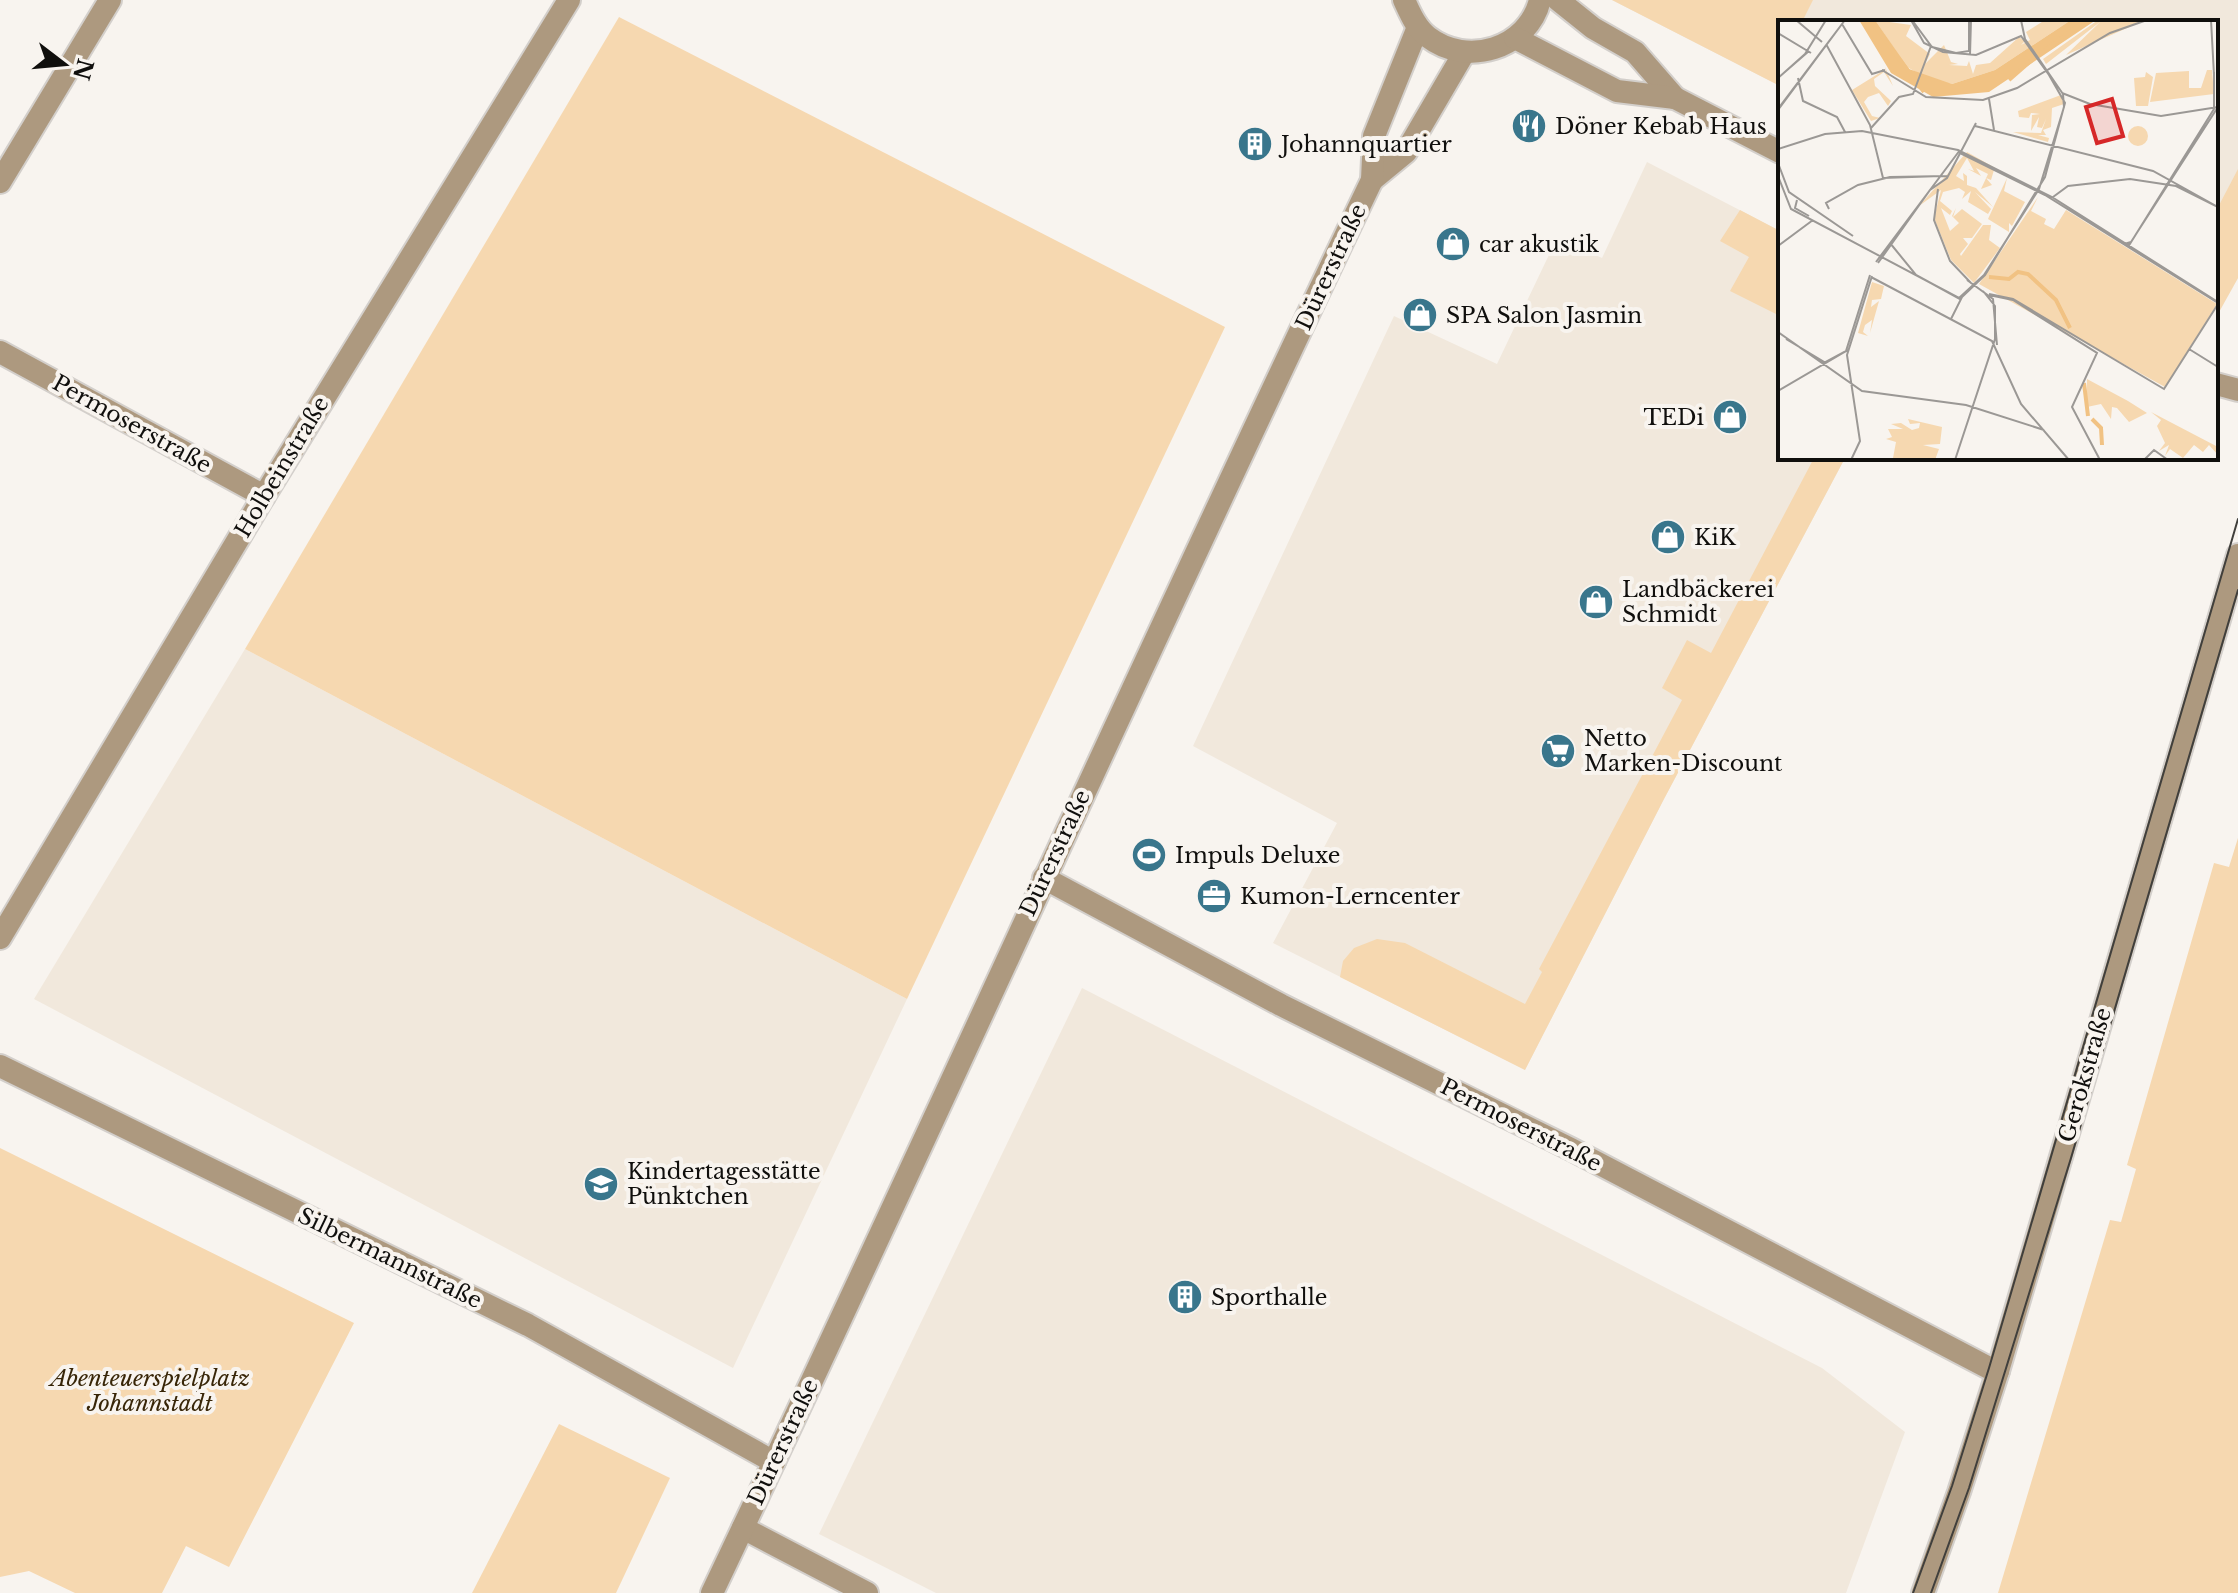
<svg xmlns="http://www.w3.org/2000/svg" width="2238" height="1593" viewBox="0 0 2238 1593" font-family="'Libre Baskerville',serif">
<style>
.built{fill:#f1e8dc}
.green{fill:#f6d8b0}
.lines{fill:none;stroke-linecap:round;stroke-linejoin:round}
.minor-casing{stroke:#d3cfcb;stroke-width:26}
.tertiary-casing{stroke:#d3cfcb;stroke-width:26}
.minor{stroke:#ad997f;stroke-width:22}
.tertiary{stroke:#ad997f;stroke-width:22}
.tram{stroke:#403f3c;stroke-width:2}
.labels{text-anchor:middle;dominant-baseline:central;stroke-width:8;stroke-linejoin:round;paint-order:stroke}
.poi-label{font-size:22px;fill:#100f0d;stroke:#f8f4ef;text-anchor:start}
.street-label{font-size:22px;fill:#100f0d;stroke:#f8f4ef}
.park-label{font-size:22px;font-style:italic;fill:#382608;stroke:#f8f4ef}
.inset-river{fill:none;stroke:#f1c283;stroke-width:4}
.inset-road{fill:none;stroke:#9b9895;stroke-width:2}
.view{fill:#d62828;fill-opacity:0.15;stroke:#d62828;stroke-width:4}
.inset-edge{fill:none;stroke:#100f0d;stroke-width:4}
</style>
<rect width="100%" height="100%" fill="#f8f4ef"/>
<g class="built">
<path d="M1612,0h626v278l-19,34 -3,-2v-288h-436v64z"/>
<path d="M1647,162l133,69v227h65l-181,341 -139,271 -252,-127 64,-120 -144,-77 201,-430 103,48 60,-126 45,20z"/>
<path d="M245,649l662,350 -174,369 -699,-369z"/>
<path d="M1082,988l740,380 83,64 -59,161h-910l-117,-59z"/>
</g>
<g class="green">
<path d="M1612,0h201l-11,22h-22v64z"/>
<path d="M619,17l606,310 -318,672 -662,-350z"/>
<path d="M2238,169v109l-19,34 -3,-2v-99z"/>
<path d="M1740,210l40,21v85l-50,-25 19,-34 -29,-16z"/>
<path d="M1814,458h31l-181,341 -139,271 -185,-93 3,-16 11,-13 23,-9 28,4 120,61 17,-32 -3,-3 143,-269 -20,-12 25,-48 24,13z"/>
<path d="M2238,838v755h-240l112,-373 11,2 15,-53 -9,-4 87,-302 15,4z"/>
<path d="M0,1148l354,175 -125,244 -43,-21 -24,47h-87l-46,-22 -29,6z"/>
<path d="M559,1424l111,54 -54,115h-144z"/>
</g>
<g class="lines">
<g class="minor-casing">
<g id="minor">
<path d="M1372,180l34,-28 58,-99"/>
<path d="M0,182l110,-182"/>
<path d="M0,352l264,144"/>
<path d="M1044,878l237,127 290,144 418,219 9,3"/>
<path d="M0,938l264,-442 305,-496"/>
<path d="M0,1066l528,259 246,137"/>
<path d="M743,1528l124,65"/>
<path d="M712,1593c223,-469 435,-944 660,-1413l2,-44 44,-109"/>
</g>
</g>
<g class="tertiary-casing">
<g id="tertiary">
<path d="M1404,0c6,13 12,28 24,37 39,30 100,12 112,-37"/>
<path d="M1558,0l35,28 42,24 40,46"/>
<path d="M1515,38l102,53 58,7 105,54"/>
<path d="M2216,384l22,6"/>
<path d="M1923,1593l36,-101 39,-121 240,-816"/>
</g>
</g>
<use href="#minor" class="minor"/>
<use href="#tertiary" class="tertiary"/>
<g class="tram">
<path d="M1913,1593l39,-107 37,-118 249,-849"/>
<path d="M1931,1593l38,-105 102,-330 167,-568"/>
</g>
</g>
<defs>
<g id="restaurant-disc" transform="scale(1.8)"><circle r="9.5" fill="#39768c" stroke="#f8f4ef"/><path d="M-5-6h1v4h1v-4h1v4h1v-4h1v5L-1.5 .5V6h-2V.5L-5-1ZM5-6V6H3V1.5H1.5Q1.5-4 5-6Z" fill="#fff"/></g>
<g id="building-disc" transform="scale(1.8)"><circle r="9.5" fill="#39768c" stroke="#f8f4ef"/><path d="M-4-6H4V6H1V3H-1V6H-4ZM-2.5-4.3h1.7v1.8h-1.7ZM.8-4.3h1.7v1.8H.8ZM-2.5-1h1.7V.8h-1.7ZM.8-1h1.7V.8H.8Z" fill="#fff"/></g>
<g id="shop-disc" transform="scale(1.8)"><circle r="9.5" fill="#39768c" stroke="#f8f4ef"/><path d="M-5-2.5h2.3a2.7 3.5 0 0 1 5.4 0H5L5.5 6h-11ZM-1.5-2.5h3a1.5 2.3 0 0 0-3 0Z" fill="#fff"/></g>
<g id="supermarket-disc" transform="scale(1.8)"><circle r="9.5" fill="#39768c" stroke="#f8f4ef"/><path d="M-6-5.5h2.5l.6 2H6L4.5 2H-2.5L-4.4-4H-6ZM-1.5 3.2a1.3 1.3 0 1 0 .1 0ZM3 3.2a1.3 1.3 0 1 0 .1 0Z" fill="#fff"/></g>
<g id="stadium-disc" transform="scale(1.8)"><circle r="9.5" fill="#39768c" stroke="#f8f4ef"/><path d="M0-5a6.5 5 0 1 0 0 10a6.5 5 0 1 0 0-10ZM-3.5-1.8h7v3.6h-7Z" fill="#fff"/></g>
<g id="office-disc" transform="scale(1.8)"><circle r="9.5" fill="#39768c" stroke="#f8f4ef"/><path d="M-6-3h4V-5.5h4V-3h4V5H-6ZM-1-4.5V-3h2v-1.5ZM-6 0V1H6V0Z" fill="#fff"/></g>
<g id="school-disc" transform="scale(1.8)"><circle r="9.5" fill="#39768c" stroke="#f8f4ef"/><path d="M0-5L7-2L0 1L-7-2ZM-4 1L0 2.5L4 1V4Q0 6-4 4Z" fill="#fff"/></g>
</defs>
<g fill-rule="evenodd">
<use href="#restaurant-disc" x="1529" y="126"/>
<use href="#building-disc" x="1255" y="144"/>
<use href="#shop-disc" x="1453" y="244"/>
<use href="#shop-disc" x="1420" y="315"/>
<use href="#shop-disc" x="1730" y="417"/>
<use href="#shop-disc" x="1668" y="537"/>
<use href="#shop-disc" x="1596" y="602"/>
<use href="#supermarket-disc" x="1558" y="751"/>
<use href="#stadium-disc" x="1149" y="855"/>
<use href="#office-disc" x="1214" y="896"/>
<use href="#school-disc" x="601" y="1184"/>
<use href="#building-disc" x="1185" y="1297"/>
</g>
<g class="labels">
<g class="poi-label">
<text x="1555" y="126">Döner Kebab Haus</text>
<text x="1281" y="144">Johannquartier</text>
<text x="1479" y="244">car akustik</text>
<text x="1446" y="315">SPA Salon Jasmin</text>
<text x="1704" y="417" text-anchor="end">TEDi</text>
<text x="1694" y="537">KiK</text>
<text x="1622" y="589">Landbäckerei<tspan x="1622" dy="25">Schmidt</tspan></text>
<text x="1584" y="738">Netto<tspan x="1584" dy="25">Marken-Discount</tspan></text>
<text x="1175" y="855">Impuls Deluxe</text>
<text x="1240" y="896">Kumon-Lerncenter</text>
<text x="627" y="1171">Kindertagesstätte<tspan x="627" dy="25">Pünktchen</tspan></text>
<text x="1211" y="1297">Sporthalle</text>
</g>
<g class="street-label">
<text transform="translate(1331 267) rotate(-65)">Dürerstraße</text>
<text transform="translate(132 424) rotate(29)">Permoserstraße</text>
<text transform="translate(282 467) rotate(-59)">Holbeinstraße</text>
<text transform="translate(1055 853) rotate(-65)">Dürerstraße</text>
<text transform="translate(2085 1075) rotate(-74)">Gerokstraße</text>
<text transform="translate(1521 1125) rotate(27)">Permoserstraße</text>
<text transform="translate(390 1258) rotate(26)">Silbermannstraße</text>
<text transform="translate(783 1442) rotate(-65)">Dürerstraße</text>
</g>
<g class="park-label">
<text x="150" y="1378">Abenteuerspielplatz<tspan x="150" dy="25">Johannstadt</tspan></text>
</g>
</g>
<g transform="translate(1778 20)">
<rect width="440" height="440" fill="#f8f4ef"/>
<path d="M97,0l36,5 -5,11 24,18 -5,10 19,-19 7,17 7,2 -9,1 18,1 2,-5 4,13 3,-9 14,-2 29,-26 6,4 -4,4 9,-5 -4,-8 19,-12h26l-76,50 -43,14 -22,-4 -23,-13zM320,0h47l-79,35 34,-33 -54,42 -3,-5zM107,47l8,19 -9,-14 -10,7 1,7 16,15 -3,5 -9,-13 -11,4 -4,5 8,14 8,2 -9,3 -19,-31 29,-18 2,-1 3,2zM429,50h5l2,24 -64,8 6,-29 33,-2v17h12zM368,52l7,5 -5,29h-12l-2,-28 11,-1zM283,75l3,9 -12,4 -1,19 -8,3 3,5h-8l11,3 -1,4 -35,-10 28,1 5,-14 -4,9 -5,-1 2,-10 -8,14 1,-16 8,-1 -9,-1 -2,5 -10,-1 -1,-6zM350 116a10 10 0 1 1 20 0a10 10 0 1 1-20 0ZM189,132l39,22 -29,-15 17,11 -3,10 -5,-2 6,7 -11,4 7,-15 -12,-6 5,8 -13,-7 6,2 -7,-13 -11,18 8,5 -1,-8 4,3v9l9,3 17,19 -18,-15 16,17 -3,5 -20,-12 3,-11 -9,8 3,-7 -6,-4 -16,4 -3,9 12,10 -2,4 -9,-7 9,23 9,-8 -7,-7 4,-8 -3,9 9,-8 20,15 -10,14h-9l5,6 -8,10 1,2 22,-31h8l-2,15 11,8 -26,35 -23,-23 -17,-42 7,-28 -22,16zM229,158l-3,13 21,11 -13,24 -3,-3v9l-21,-13zM260,177l-7,14 15,8 -2,5 10,5 12,-19 151,94 -52,83 -186,-103zM94,262l12,4 -3,13 -9,1 -1,7 8,-6 -9,32 2,-13 -7,5 -2,7 5,4 -10,-3zM309,359l41,22 19,12 -18,9 -12,-14 -5,-1 -1,12 -10,-15 -14,3zM373,392l67,35v8l-9,-10 -6,7 -9,-7 -11,13 -13,-9 -5,7 4,-11 -10,6 6,-8 -8,-17 4,-6zM130,399l34,8 -2,17 -17,1 16,4 -4,11 -42,-2 3,-16 -10,-3 6,-2 -4,-8h15l-12,-5 10,-1 11,7 7,-2 1,-5 -10,1z" fill="#f6d8b0"/>
<path d="M81,0h16l34,49 43,15 43,-14 76,-50h25l-107,72 -56,5 -42,-24z" fill="#f1c283"/>
<path class="inset-river" d="M92,0l54,72M262,34l46,-34M231,60l25,-22M211,257l20,2 9,-7 10,2 28,26 14,28M306,363l4,33M314,399l9,9 1,17"/>
<path class="inset-road" d="M18,0l26,22M133,0l13,23 19,9 33,3 45,-19 28,39M134,0l20,27 24,6 13,-2v-31M433,0l3,55M64,4l30,50 13,-4M0,13l33,20M48,24l44,81 13,53 58,-2M192,35l1,-35M104,50l44,27 57,3 34,-12 93,-55 37,-13M0,58l27,-24 21,-34M0,58l31,-27M20,58l5,23 34,16 8,15M284,73l28,11 71,12 57,-9M211,79l5,31M0,89l67,-89M0,90l67,-90M197,106l178,45 65,36M93,108l28,-31 14,-3 18,-48M0,129l47,-15 37,-3 96,19 94,47 166,105M182,133l85,42 173,108M0,143l11,29 64,44M0,156l13,33 168,89 25,-23 55,-86 25,-82 -1,-13 -38,-55 -4,-19M160,169l-4,31 16,41 21,22M275,177l15,-11 62,-7 46,7 42,21M19,180l-2,8 14,8M51,189l-3,-6 32,-18 32,-8 58,-1M112,223l26,32 44,24M346,224l7,-2 87,-135M0,226l35,-26M350,227l86,-138v-37M98,242l84,-112M100,243l52,-73 17,-12 29,-55M93,257l121,64 29,63 48,56M189,260l26,19 4,46M211,274l24,5 151,90 54,-85M211,275l24,5 84,53 -25,54 28,53M173,299l11,-22 23,-22 60,-98 20,-74 -16,-28M0,312l84,59 104,14 78,25M8,319l40,24M411,329l29,18M44,344l26,-14M0,371l68,-40 24,-76M73,440l9,-19 -13,-86 25,-79M177,440l40,-121v-33l-12,-15M366,440l10,-10 14,10"/>
<path class="view" d="M334,79l11,37 -26,7 -11,-36z"/>
<rect width="440" height="440" class="inset-edge"/>
</g>
<g transform="translate(64 64) rotate(106)" stroke="#f8f4ef" stroke-width="6" paint-order="stroke">
<path d="M0-6L14 30L0 20L-14 30Z" fill="#100f0d"/>
<text y="-12" font-size="22" font-weight="bold" text-anchor="middle" fill="#100f0d">N</text>
</g>
</svg>
